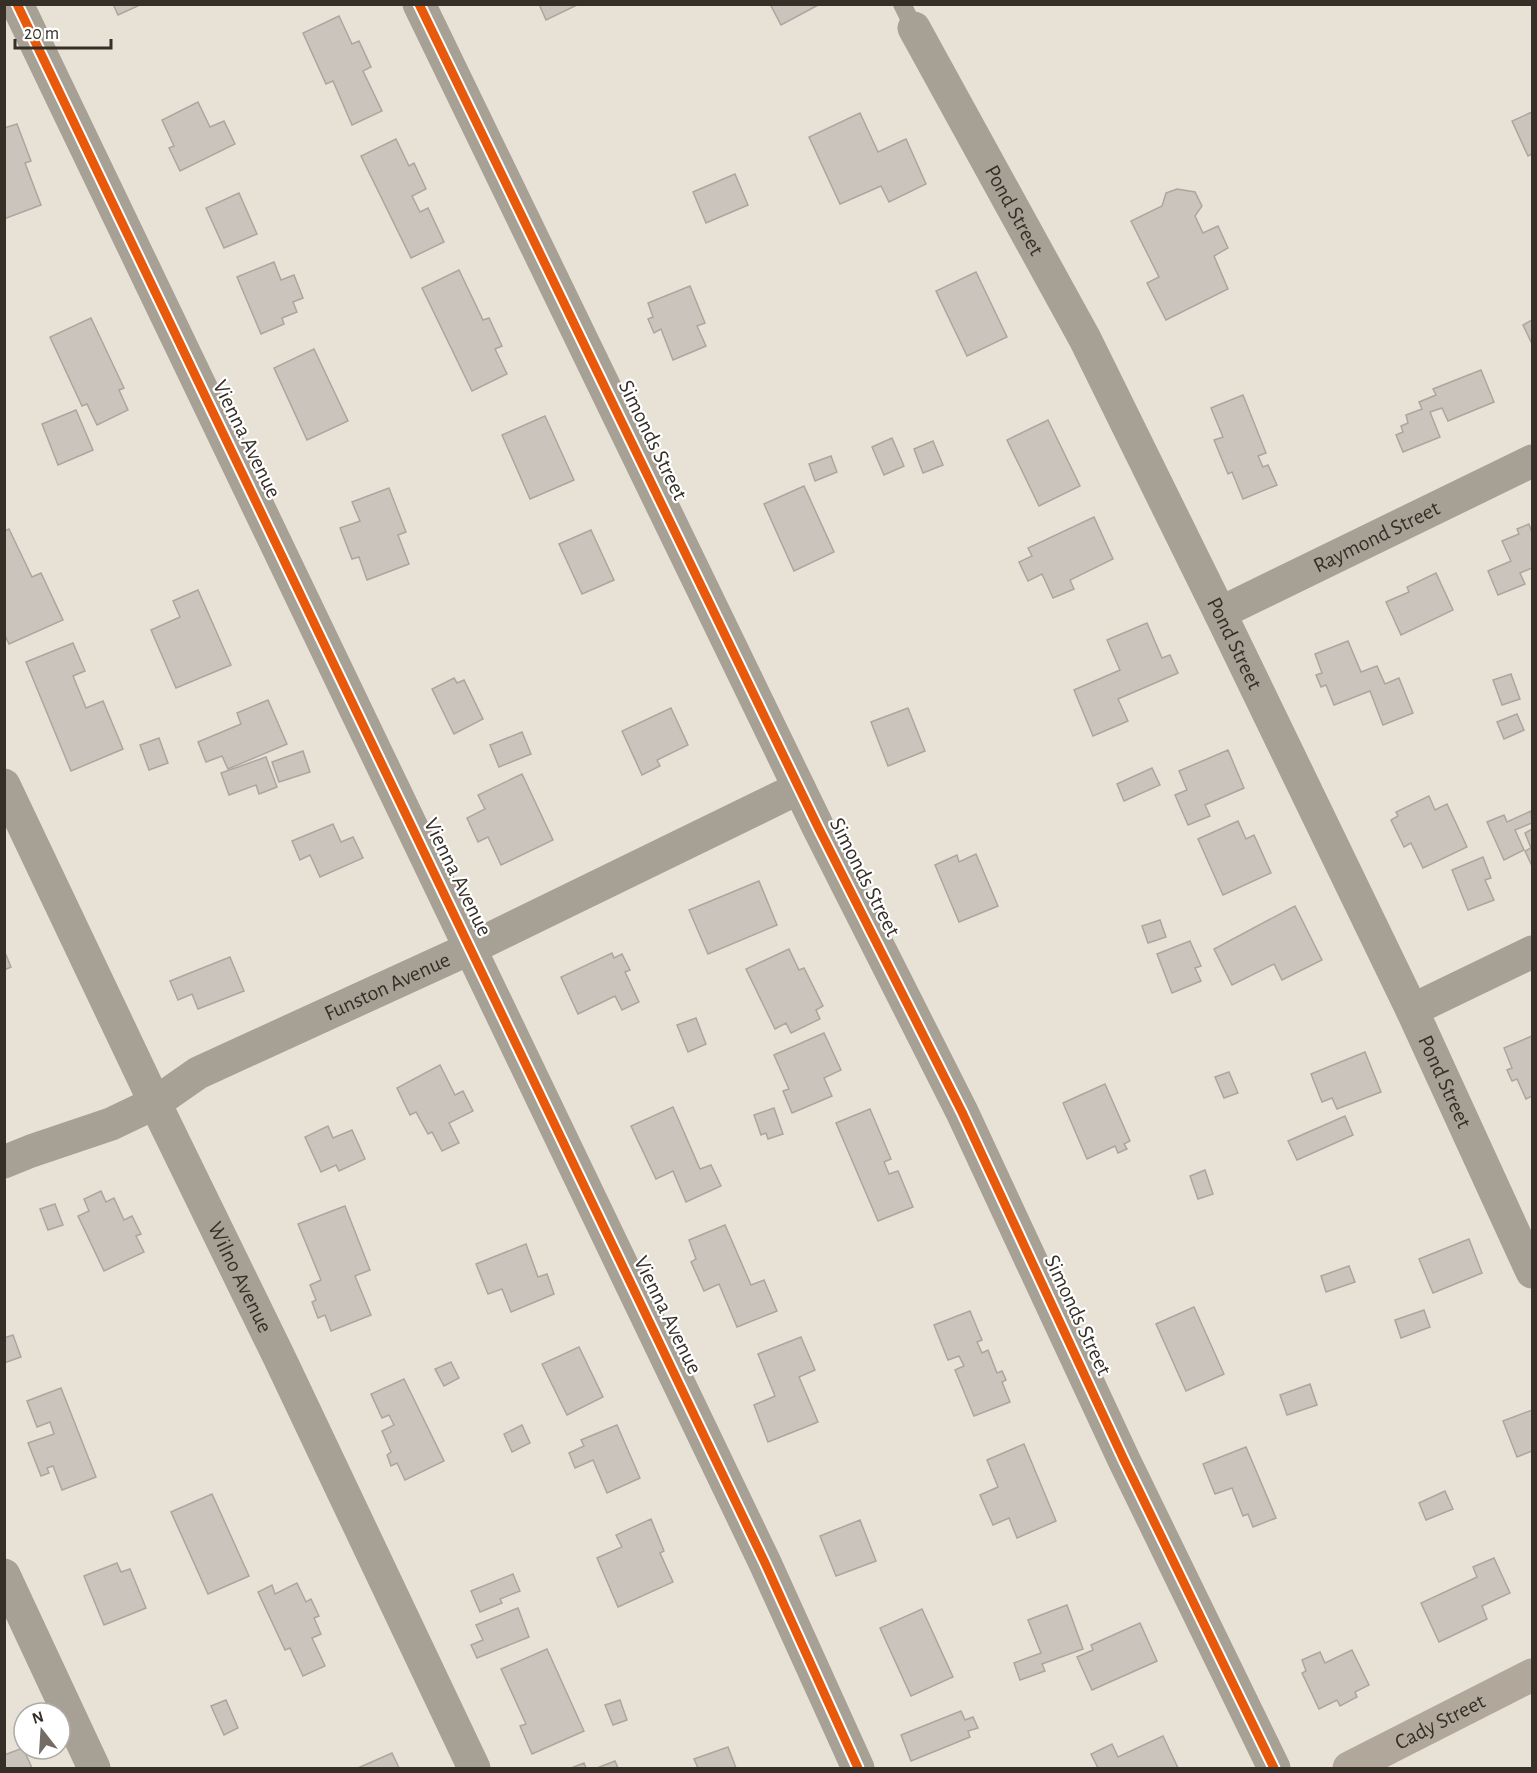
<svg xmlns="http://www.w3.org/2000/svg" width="1537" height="1773" viewBox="0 0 1537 1773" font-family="'Alegreya Sans',sans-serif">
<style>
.building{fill:#cac4bc;stroke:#aca69e;stroke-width:1.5}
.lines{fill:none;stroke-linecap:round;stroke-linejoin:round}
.lane{stroke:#a7a095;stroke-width:18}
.street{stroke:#a7a095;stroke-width:33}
.secondary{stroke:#b1a89b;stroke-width:33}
.cycleway-casing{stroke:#fff;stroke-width:13}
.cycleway{stroke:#e8590c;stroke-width:9}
.labels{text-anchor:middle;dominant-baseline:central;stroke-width:4.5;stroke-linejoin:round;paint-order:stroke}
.street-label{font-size:22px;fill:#352f28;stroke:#fff}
</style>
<rect width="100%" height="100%" fill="#e8e1d6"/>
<g class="building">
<path d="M113,4h29l-24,11z"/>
<path d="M539,4h40l-33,16z"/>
<path d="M770,4h50l-39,21z"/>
<path d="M339,16l13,28 7,-3 12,26 -8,4 19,40 -30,14 -19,-44 -7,3 -23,-51z"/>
<path d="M198,102l12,25 14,-6 11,23 -55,27 -11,-23 5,-2 -12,-26z"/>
<path d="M1532,112v42l-4,2 -16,-35z"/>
<path d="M860,113l18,39 28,-13 20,45 -37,18 -8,-16 -41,18 -31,-67z"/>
<path d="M17,124l14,37 -6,2 16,42 -37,14v-91z"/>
<path d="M396,139l13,27 5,-3 12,26 -14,7 8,16 8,-4 16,34 -33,16 -50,-102z"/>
<path d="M735,174l13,31 -42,18 -13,-31z"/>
<path d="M1177,189l18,3 7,14 -7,10 8,17 15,-7 10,22 -14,8 14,33 -62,31 -19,-37 12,-6 -28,-56 31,-15 4,-13z"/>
<path d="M239,193l18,41 -33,14 -18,-40z"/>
<path d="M274,262l7,18 13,-5 9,23 -10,4 4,10 -15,6 2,6 -23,10 -24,-57z"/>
<path d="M459,270l24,50 6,-2 13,28 -7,3 12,25 -35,17 -50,-103z"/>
<path d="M976,272l31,65 -40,19 -31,-65z"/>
<path d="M690,286l15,37 -8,3 9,20 -33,14 -12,-31 -7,4 -6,-14 5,-2 -5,-14z"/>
<path d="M91,318l33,70 -5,2 9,20 -31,15 -10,-21 -5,2 -32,-69z"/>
<path d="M1532,320v24l-9,-19z"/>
<path d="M314,349l34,72 -41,19 -33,-72z"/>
<path d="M1481,370l13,32 -46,19 -6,-13 -12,4 10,25 -37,15 -7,-17 7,-3 -2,-6 7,-3 -2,-8 16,-6 -3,-7 17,-7 -3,-6z"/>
<path d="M1243,395l23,58 -8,3 5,11 5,-2 9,20 -34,14 -11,-27 -4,2 -14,-34 9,-3 -12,-29z"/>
<path d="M76,410l17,40 -35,15 -16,-41z"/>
<path d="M545,416l29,64 -44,19 -28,-64z"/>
<path d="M1048,420l32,66 -41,20 -32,-66z"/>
<path d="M892,438l12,28 -20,9 -12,-28z"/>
<path d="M933,441l10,24 -20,8 -9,-24z"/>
<path d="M831,456l6,16 -22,9 -6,-17z"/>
<path d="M804,486l30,66 -40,19 -30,-67z"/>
<path d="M389,488l17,44 -8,3 11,29 -42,16 -8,-23 -7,2 -12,-31 20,-7 -8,-19z"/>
<path d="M1094,517l19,42 -43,21 4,9 -21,9 -11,-24 -14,7 -9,-19 13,-6 -4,-8z"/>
<path d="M1529,524l2,6 1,-1v39l-12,5 5,11 -27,11 -10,-24 23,-10 -9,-20 17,-7 -2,-5z"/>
<path d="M9,529l23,48 9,-4 22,47 -54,24 -5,-11v-102z"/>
<path d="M591,530l23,50 -32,14 -23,-50z"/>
<path d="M1436,573l17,37 -52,25 -15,-33 23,-10 -2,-5z"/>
<path d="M198,590l33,75 -55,23 -25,-58 29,-13 -7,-16z"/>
<path d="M1147,623l15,35 8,-3 8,18 -60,26 10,22 -35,15 -19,-46 46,-20 -13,-30z"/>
<path d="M1348,641l13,31 16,-6 8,18 14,-6 14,35 -30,12 -13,-34 -36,14 -8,-20 -5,2 -5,-12 6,-2 -7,-19z"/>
<path d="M73,643l12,28 -12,5 13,32 17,-7 20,48 -52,22 -45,-109z"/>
<path d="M1511,674l9,25 -18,6 -9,-25z"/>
<path d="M454,678l3,5 7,-3 19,39 -29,15 -22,-45z"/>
<path d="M268,700l19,44 -59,25 -6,-13 -16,6 -8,-20 43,-18 -4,-11z"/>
<path d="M671,708l17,37 -31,15 3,6 -18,9 -20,-44z"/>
<path d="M908,708l17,43 -37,15 -17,-44z"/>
<path d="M1517,714l7,16 -20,9 -7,-17z"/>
<path d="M522,732l9,22 -32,13 -9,-22z"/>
<path d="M159,738l9,25 -19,7 -9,-25z"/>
<path d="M1228,750l16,38 -39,17 5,11 -22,9 -13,-30 12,-5 -8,-19z"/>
<path d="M303,751l7,21 -31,10 -7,-20z"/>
<path d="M266,757l11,30 -18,7 -3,-9 -27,10 -8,-22z"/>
<path d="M1152,768l8,17 -36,16 -7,-17z"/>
<path d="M522,774l31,66 -52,25 -13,-28 -10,5 -11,-24 18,-9 -7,-14z"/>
<path d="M1429,796l6,14 12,-6 20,43 -44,21 -12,-25 -7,4 -13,-27 7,-4 -2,-4z"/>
<path d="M1531,811l1,12 -17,7 9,20 -20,10 -17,-38 17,-7 3,7z"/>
<path d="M1238,821l8,18 8,-4 17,38 -48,22 -25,-56z"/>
<path d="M333,824l8,18 12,-5 10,21 -43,19 -10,-22 -10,5 -8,-19z"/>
<path d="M1532,829v37l-7,-15 6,-3 -6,-15z"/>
<path d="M976,854l22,52 -39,16 -24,-57 22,-10 2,7z"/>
<path d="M1483,857l8,21 -6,2 9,20 -26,10 -16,-40z"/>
<path d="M759,881l18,44 -69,29 -19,-44z"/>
<path d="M1295,906l27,54 -40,20 -8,-16 -42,21 -18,-36z"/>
<path d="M1160,920l6,17 -18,6 -6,-17z"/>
<path d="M1190,941l11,25 -6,2 6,13 -29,12 -15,-39z"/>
<path d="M789,949l10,21 5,-2 19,38 -7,4 4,9 -29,14 -5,-10 -11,6 -29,-60z"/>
<path d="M4,950l7,17 -7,3z"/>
<path d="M612,953l2,5 8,-4 8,16 -5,2 14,30 -17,8 -7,-14 -37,18 -17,-37z"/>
<path d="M230,957l14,34 -46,18 -6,-15 -14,6 -8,-19z"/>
<path d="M696,1018l10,26 -18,8 -11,-27z"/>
<path d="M824,1033l17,37 -17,8 8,18 -40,17 -9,-22 6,-2 -15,-34z"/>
<path d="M1532,1036v60l-6,3 -9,-20 -5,2 -5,-11 5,-2 -8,-20z"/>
<path d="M1365,1052l16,40 -44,17 -5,-11 -10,4 -11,-28z"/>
<path d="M440,1065l15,30 8,-4 10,20 -24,12 10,20 -17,8 -10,-19 -4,2 -12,-22 -6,3 -13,-27z"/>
<path d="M1229,1072l9,21 -14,5 -9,-21z"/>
<path d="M1105,1084l25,57 -6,3 3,5 -9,4 -3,-7 -28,13 -24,-56z"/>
<path d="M673,1107l27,62 11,-4 10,21 -35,16 -13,-31 -17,8 -25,-53z"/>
<path d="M774,1108l9,26 -15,5 -2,-6 -5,2 -7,-20z"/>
<path d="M870,1109l21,50 -7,3 5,12 9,-3 15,36 -35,14 -42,-98z"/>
<path d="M1345,1116l8,19 -56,25 -9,-19z"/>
<path d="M328,1126l5,12 19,-8 13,29 -26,12 -3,-6 -15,7 -16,-35z"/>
<path d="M1205,1170l8,24 -15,5 -8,-23z"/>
<path d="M101,1191l5,11 8,-4 10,22 8,-4 9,18 -5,2 8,16 -40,19 -26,-55 11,-5 -5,-12z"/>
<path d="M55,1204l8,21 -15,5 -8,-21z"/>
<path d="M345,1206l25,64 -15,6 16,39 -40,16 -6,-16 -7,3 -6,-16 4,-2 -6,-15 11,-5 -23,-56z"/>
<path d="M725,1225l26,60 13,-5 13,31 -40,16 -18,-43 -15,7 -13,-29 5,-3 -7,-19z"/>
<path d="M1469,1239l13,34 -49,20 -14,-34z"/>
<path d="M526,1244l12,33 9,-3 7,20 -43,18 -9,-23 -14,5 -12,-30z"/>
<path d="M1349,1266l6,16 -29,10 -5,-16z"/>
<path d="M1194,1307l30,67 -38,17 -30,-67z"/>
<path d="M1424,1310l6,17 -29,11 -6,-18z"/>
<path d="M970,1311l12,29 -5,2 5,11 6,-3 9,23 5,-2 4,9 -4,2 8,20 -36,14 -19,-46 9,-4 -5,-10 -11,4 -14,-35z"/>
<path d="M13,1335l8,22 -17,6v-25z"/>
<path d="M801,1337l14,33 -16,7 19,45 -50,20 -14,-37 21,-9 -17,-42z"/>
<path d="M579,1347l24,50 -36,18 -25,-51z"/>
<path d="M451,1362l8,16 -15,8 -9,-17z"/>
<path d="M404,1379l40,82 -39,19 -8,-17 -6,3 -4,-11 4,-3 -9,-21 12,-6 -5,-10 -7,3 -11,-24z"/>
<path d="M1310,1384l7,21 -30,10 -7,-20z"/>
<path d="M61,1388l35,89 -34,13 -9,-24 -6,2 2,5 -8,3 -13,-33 26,-9 -4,-12 -13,5 -10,-26z"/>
<path d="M1532,1410v41l-15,6 -14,-36z"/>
<path d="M522,1425l8,18 -18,9 -8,-18z"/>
<path d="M617,1425l23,53 -33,15 -14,-33 -18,8 -6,-15 15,-7 -3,-6z"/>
<path d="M1024,1444l32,77 -39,17 -8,-20 -16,7 -13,-30 18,-8 -11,-27z"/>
<path d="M1246,1447l30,71 -23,9 -5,-13 -5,2 -11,-28 -17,6 -12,-30z"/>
<path d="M1445,1491l8,18 -27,11 -7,-17z"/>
<path d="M212,1494l37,82 -41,18 -37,-82z"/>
<path d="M651,1519l13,32 -4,2 13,29 -55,25 -21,-49 25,-11 -6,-12z"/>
<path d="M860,1520l16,41 -40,15 -16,-40z"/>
<path d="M1494,1558l16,35 -28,13 5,13 -48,23 -18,-39 56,-26 -4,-10z"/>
<path d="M117,1563l4,9 9,-3 16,39 -42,17 -20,-49z"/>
<path d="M513,1574l7,17 -20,8 2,4 -22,9 -9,-21z"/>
<path d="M297,1583l9,19 5,-3 8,17 -5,2 7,16 -9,4 13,28 -22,10 -13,-28 -5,2 -27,-58 14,-7 3,9z"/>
<path d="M1067,1605l16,44 -41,15 3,7 -25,9 -6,-17 27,-10 -13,-33z"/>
<path d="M518,1608l11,29 -52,21 -6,-13 12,-5 -7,-15z"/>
<path d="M922,1609l31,68 -42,19 -31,-68z"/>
<path d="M1140,1623l17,38 -65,29 -15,-33 16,-7 -2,-5z"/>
<path d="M547,1649l37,82 -52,23 -12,-28 6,-2 -25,-55z"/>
<path d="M1352,1650l17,35 -14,7 2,5 -17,9 -3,-6 -18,9 -17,-36 4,-2 -4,-11 18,-8 5,11z"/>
<path d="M226,1700l12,28 -14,7 -13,-29z"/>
<path d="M620,1700l7,20 -14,5 -8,-20z"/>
<path d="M961,1711l4,9 8,-3 5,11 -10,3 2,6 -59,24 -10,-26z"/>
<path d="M1163,1736l15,32h-80l-7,-14 21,-10 6,13z"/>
<path d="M728,1747l8,21h-38l-4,-9z"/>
<path d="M23,1748l9,20h-28v-13z"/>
<path d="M392,1753l7,15h-41z"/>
<path d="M615,1761l3,7h-21z"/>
<path d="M584,1763l2,5h-15z"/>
</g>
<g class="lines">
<path class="lane" d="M902,4l12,24"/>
<g class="street">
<path d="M17,4l748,1559 93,205"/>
<path d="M419,4l399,823 144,285 162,348 150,308"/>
<path id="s1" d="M914,28l171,311 135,274 192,397 120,262"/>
<path id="s2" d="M1220,613l312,-152"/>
<path id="s3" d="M4,785l151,318 125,256 194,409"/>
<path d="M1412,1010l120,-58"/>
<path id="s4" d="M4,1162l27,-11 80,-27 44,-21 43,-30 273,-125 328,-160"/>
<path d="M4,1575l90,193"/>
</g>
<path class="secondary" id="s5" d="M1349,1768l183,-93"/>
<g class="cycleway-casing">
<g id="cycleway">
<path d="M17,4l748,1559 93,205"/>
<path d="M419,4l399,823 144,285 162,348 150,308"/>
</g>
</g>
<use href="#cycleway" class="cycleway"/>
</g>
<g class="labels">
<g class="street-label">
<text stroke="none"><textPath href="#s1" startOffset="208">Pond Street</textPath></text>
<text transform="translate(247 439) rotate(64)">Vienna Avenue</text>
<text transform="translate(653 440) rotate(64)">Simonds Street</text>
<text stroke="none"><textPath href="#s2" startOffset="174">Raymond Street</textPath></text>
<text stroke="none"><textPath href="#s1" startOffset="694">Pond Street</textPath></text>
<text transform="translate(458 877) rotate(64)">Vienna Avenue</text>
<text transform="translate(865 877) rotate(63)">Simonds Street</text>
<text stroke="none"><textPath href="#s4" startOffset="423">Funston Avenue</textPath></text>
<text stroke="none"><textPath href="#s1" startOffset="1180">Pond Street</textPath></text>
<text stroke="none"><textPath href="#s3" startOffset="546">Wilno Avenue</textPath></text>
<text transform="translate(668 1315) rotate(64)">Vienna Avenue</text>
<text transform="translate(1078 1315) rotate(65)">Simonds Street</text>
<text stroke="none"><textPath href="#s5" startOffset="102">Cady Street</textPath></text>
</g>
</g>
<rect width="1537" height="1773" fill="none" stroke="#352f28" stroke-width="12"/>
<g transform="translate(42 1731) rotate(343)"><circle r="28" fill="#ffffff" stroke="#aeaca9" stroke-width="1.5"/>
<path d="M0-4.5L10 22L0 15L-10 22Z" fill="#746d65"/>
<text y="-9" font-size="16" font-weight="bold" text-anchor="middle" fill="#352f28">N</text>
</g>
<path d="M15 39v9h96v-9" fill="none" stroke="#352f28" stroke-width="3"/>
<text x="24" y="39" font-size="18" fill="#352f28" stroke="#ffffff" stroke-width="4.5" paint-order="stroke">20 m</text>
</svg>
